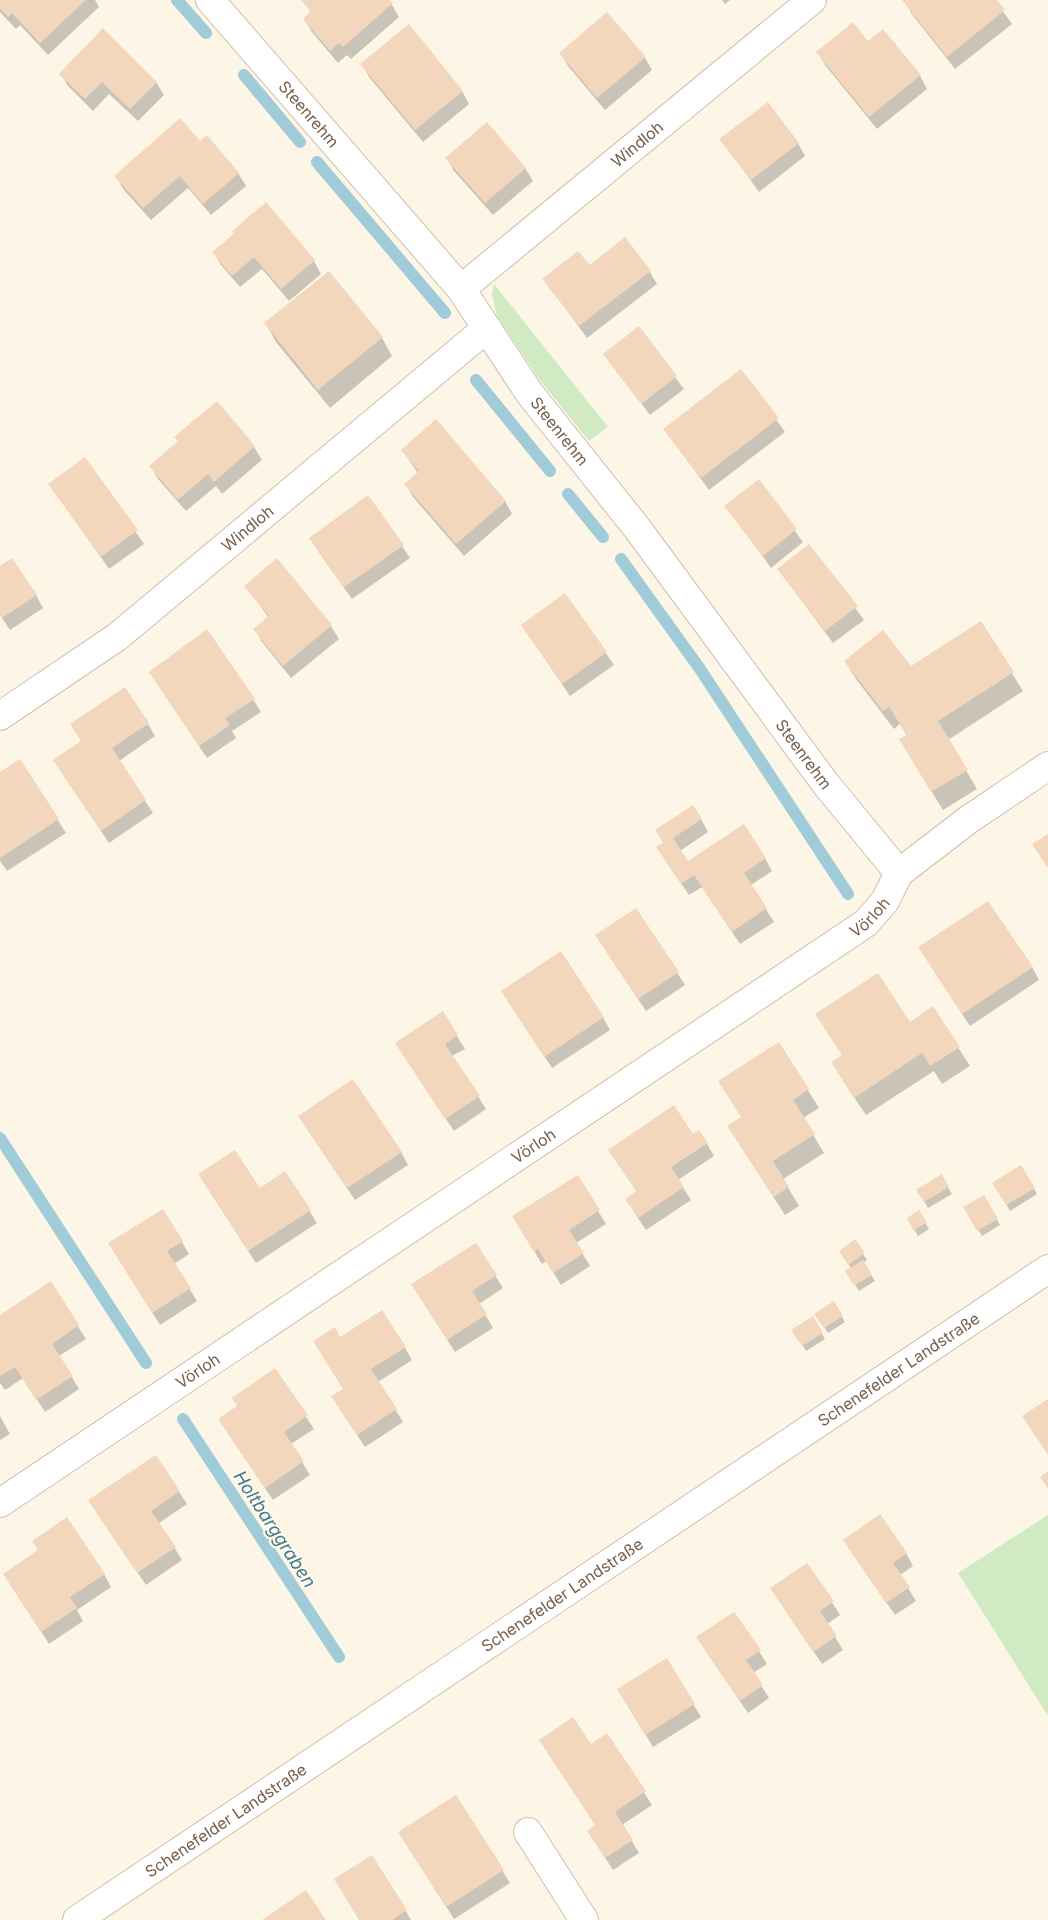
<svg xmlns="http://www.w3.org/2000/svg" width="1048" height="1920" viewBox="0 0 1048 1920" font-family="Inter,sans-serif">
<style>
.green{fill:#d0ebc4}
.shadow{fill:#0003}
.lines{fill:none;stroke-linecap:round;stroke-linejoin:round}
.stream{stroke:#a0cbd9;stroke-width:12}
.building{fill:#f3d7bd}
.minor-casing{stroke:#cfbfac;stroke-width:30}
.secondary-casing{stroke:#d2bfa9;stroke-width:30}
.minor{stroke:#fff;stroke-width:28}
.secondary{stroke:#fff;stroke-width:28}
.labels{text-anchor:middle;dominant-baseline:central;stroke-width:4.5;stroke-linejoin:round;paint-order:stroke}
.street-label{font-size:16px;fill:#775e4a;stroke:#fffaed}
.water-label{font-size:18px;font-style:italic;fill:#42798b;stroke:#fffaed}
</style>
<rect width="100%" height="100%" fill="#fdf6e6"/>
<g class="green">
<path d="M494,284l114,143 -19,14 -47,-58 -45,-67 -5,-21z"/>
<path d="M1048,1515v201l-90,-143z"/>
</g>
<g class="shadow">
<path d="M0,0h95l4,7 -51,48 -28,-30 -4,4 -16,-17z"/>
<path d="M305,0h84l10,17 -48,42 -4,-4 -9,8 -26,-31 -8,-13 7,-5z"/>
<path d="M722,0h8l-5,4z"/>
<path d="M905,0h90l17,24 -57,45 -44,-56z"/>
<path d="M883,31l37,45 7,13 -50,40 -52,-64 -7,-13 50,-9z"/>
<path d="M561,53l84,5 7,12 -47,40 -37,-44z"/>
<path d="M362,64l100,27 7,13 -46,38 -54,-65z"/>
<path d="M61,74l95,8 8,13 -26,26 -29,-27 -16,17 -25,-25z"/>
<path d="M721,139l77,4 7,13 -46,36z"/>
<path d="M200,143l38,30 8,13 -35,29 -23,-27 -37,32 -28,-31 -7,-13z"/>
<path d="M447,158l78,10 8,13 -40,34 -39,-44z"/>
<path d="M266,204l48,57 7,13 -32,27 -27,-32 -22,18 -19,-22 -7,-13z"/>
<path d="M589,267l61,5 7,12 -70,54 -43,-59z"/>
<path d="M328,272l54,66 10,18 -62,52 -54,-66 -10,-18z"/>
<path d="M638,328l46,61 -34,26 -46,-61z"/>
<path d="M741,371l44,61 -76,58 -44,-60z"/>
<path d="M217,402l37,45 8,13 -40,34 -6,-8 -30,25 -28,-32 -7,-13 28,-24 -3,-5z"/>
<path d="M402,450l103,51 7,13 -48,42 -51,-59 -7,-13 12,-11z"/>
<path d="M85,459l59,85 -35,25 -59,-84z"/>
<path d="M758,481l45,61 -32,26 -45,-62z"/>
<path d="M809,545l55,75 -31,23 -55,-74z"/>
<path d="M402,546l8,12 -58,41 -34,-48z"/>
<path d="M277,560l54,66 8,13 -48,39 -29,-36 -7,-13 14,-11 -23,-32z"/>
<path d="M0,568l36,27 7,13 -33,22 -10,-15z"/>
<path d="M565,594l49,71 -44,31 -48,-71z"/>
<path d="M981,623l42,68 -75,49 29,49 -34,21 -32,-52 -4,-22 -7,-12 -6,5 -38,-50 -11,-18 65,7z"/>
<path d="M158,685l95,14 8,13 -29,19 4,7 -29,20z"/>
<path d="M148,724l7,12 -36,25 34,52 -44,30 -47,-70z"/>
<path d="M20,761l46,72 -59,38 -7,-10v-87z"/>
<path d="M701,819l7,13 -28,19 7,12 78,-5 7,13 -21,14 23,37 -34,22 -38,-57 -13,8 -24,-35 -1,-16 -8,-14z"/>
<path d="M636,909l49,76 -39,26 -42,-63z"/>
<path d="M927,960l105,7 7,13 -69,46z"/>
<path d="M502,991l101,26 7,13 -58,38z"/>
<path d="M933,1008l37,58 -28,18 -8,-13 -68,44 -23,-34v-25l-26,-41 93,8z"/>
<path d="M442,1013l23,36 -13,7 34,53 -32,22 -50,-75z"/>
<path d="M779,1044l40,64 -16,10 21,35 -41,26 16,27 -14,9 -45,-70 2,-27z"/>
<path d="M307,1129l94,23 7,13 -53,35z"/>
<path d="M693,1136l14,8 7,12 -36,24 13,20 -45,30 -12,-18 3,-20z"/>
<path d="M1021,1167l16,27 -27,17 -16,-28z"/>
<path d="M941,1176l11,18 -24,14 -10,-18z"/>
<path d="M577,1177l29,47 -30,19 14,23 -29,19 -15,-24 -4,3 -21,-35z"/>
<path d="M207,1187l102,23 8,13 -61,40z"/>
<path d="M983,1196l17,29 -18,11 -17,-28z"/>
<path d="M163,1210l26,44 -15,10 23,37 -37,24 -43,-69z"/>
<path d="M919,1212l10,17 -11,7 -10,-18z"/>
<path d="M854,1241l13,19 -4,3 12,18 -16,10 -12,-20 4,-3 -7,-10z"/>
<path d="M475,1244l28,44 -24,16 14,24 -38,24 -35,-55z"/>
<path d="M50,1283l36,56 -27,17 20,33 -34,23 -22,-34 -18,12 -5,-7v-67z"/>
<path d="M833,1303l12,19 -17,11 -9,-13z"/>
<path d="M813,1318l12,21 -19,12 -13,-21z"/>
<path d="M340,1339l65,9 7,12 -34,22 25,40 -38,25 -25,-38 4,-20z"/>
<path d="M275,1370l39,59 -23,15 19,31 -37,25 -46,-68 12,-26z"/>
<path d="M0,1416l10,18 -10,6z"/>
<path d="M155,1456l32,48 -28,19 23,37 -36,25 -49,-72z"/>
<path d="M852,1553h54l7,13 -13,9 16,26 -21,14z"/>
<path d="M807,1564l33,51 -13,9 16,26 -21,14 -50,-75z"/>
<path d="M104,1574l7,13 -34,23 6,11 -34,23 -37,-57z"/>
<path d="M734,1613l33,51 -14,9 16,25 -21,15 -43,-63z"/>
<path d="M666,1660l35,57 -48,30 -27,-45z"/>
<path d="M607,1734l45,71 -30,20 17,28 -26,17 -17,-26 -6,-98z"/>
<path d="M455,1796l55,87 -56,36 -47,-74z"/>
<path d="M372,1857l34,54 5,9h-51z"/>
</g>
<g class="lines">
<g class="stream">
<path d="M177,0l29,33"/>
<path d="M244,75l56,67"/>
<path d="M317,162l128,151"/>
<path d="M476,380l74,91"/>
<path d="M568,494l35,43"/>
<path d="M621,559l79,110 148,225"/>
<path d="M0,1138l146,225"/>
<path d="M183,1419l156,238"/>
</g>
</g>
<g class="building">
<path d="M0,0h86l-46,43 -28,-30 -4,4 -8,-9z"/>
<path d="M301,0h89l3,3 -50,44 -4,-4 -9,8 -27,-32 8,-8z"/>
<path d="M902,0h95l8,10 -58,47z"/>
<path d="M607,12l39,45 -49,41 -38,-45z"/>
<path d="M853,22l15,19 15,-12 38,46 -52,42 -53,-65z"/>
<path d="M409,24l54,67 -48,39 -55,-66z"/>
<path d="M103,28l54,54 -27,27 -28,-27 -17,17 -26,-25z"/>
<path d="M768,102l31,41 -48,37 -32,-41z"/>
<path d="M180,118l20,23 7,-6 32,38 -36,31 -23,-28 -37,32 -29,-32z"/>
<path d="M487,122l39,46 -41,35 -40,-45z"/>
<path d="M266,202l49,58 -34,29 -27,-32 -22,19 -20,-24 22,-18 -2,-3z"/>
<path d="M625,237l26,34 -72,55 -37,-47 36,-28 12,14z"/>
<path d="M329,271l54,66 -65,53 -54,-67z"/>
<path d="M639,326l38,50 -36,28 -38,-50z"/>
<path d="M741,369l38,49 -78,60 -38,-49z"/>
<path d="M217,401l38,45 -41,36 -6,-8 -30,26 -29,-34 29,-25 -4,-4z"/>
<path d="M436,419l70,82 -50,43 -52,-60 15,-13 -18,-21z"/>
<path d="M85,457l53,73 -37,27 -53,-73z"/>
<path d="M759,479l38,50 -34,27 -39,-50z"/>
<path d="M368,495l36,50 -60,42 -35,-49z"/>
<path d="M809,544l49,62 -33,25 -48,-62z"/>
<path d="M12,558l25,37 -35,23 -2,-3v-49z"/>
<path d="M277,558l55,67 -49,41 -30,-37 16,-13 -25,-30z"/>
<path d="M565,593l42,59 -45,32 -41,-59z"/>
<path d="M981,621l33,51 -76,49 30,49 -37,22 -32,-53 8,-4 -18,-28 -6,4 -39,-50 39,-31 28,36z"/>
<path d="M207,629l48,70 -30,19 5,7 -31,21 -50,-74z"/>
<path d="M125,687l24,36 -37,25 34,52 -45,31 -48,-71 28,-19 -11,-17z"/>
<path d="M20,759l39,60 -59,39v-86z"/>
<path d="M693,805l9,14 -29,19 15,23 56,-37 22,34 -22,15 23,35 -35,24 -38,-57 -13,9 -25,-37 8,-5 -9,-12z"/>
<path d="M1048,834v34l-16,-24z"/>
<path d="M988,901l45,66 -71,47 -44,-67z"/>
<path d="M636,908l43,64 -41,27 -43,-64z"/>
<path d="M561,951l43,66 -60,40 -43,-66z"/>
<path d="M878,973l32,49 23,-16 27,41 -30,19 -8,-13 -68,45 -23,-36 11,-7 -27,-41z"/>
<path d="M443,1011l15,24 -13,9 35,52 -35,23 -50,-76z"/>
<path d="M779,1042l30,47 -16,11 22,34 -42,27 16,26 -15,10 -47,-71 14,-9 -23,-36z"/>
<path d="M353,1079l49,73 -55,36 -49,-72z"/>
<path d="M674,1105l19,29 6,-4 9,13 -37,24 13,20 -46,31 -13,-19 11,-8 -28,-41z"/>
<path d="M235,1150l25,38 25,-17 26,39 -63,41 -50,-77z"/>
<path d="M1021,1165l14,23 -29,17 -14,-22z"/>
<path d="M942,1174l7,13 -25,15 -8,-12z"/>
<path d="M578,1175l22,35 -31,20 15,23 -31,20 -15,-24 -4,3 -22,-36z"/>
<path d="M984,1195l14,24 -21,12 -14,-24z"/>
<path d="M163,1209l20,32 -16,10 24,37 -39,25 -44,-70z"/>
<path d="M919,1210l8,13 -14,7 -6,-12z"/>
<path d="M855,1239l10,14 -17,12 -9,-14z"/>
<path d="M476,1243l21,32 -25,16 15,23 -40,26 -36,-56z"/>
<path d="M863,1260l9,15 -18,11 -9,-15z"/>
<path d="M51,1281l28,44 -27,19 21,32 -37,24 -21,-33 -15,9v-61z"/>
<path d="M834,1301l9,15 -19,12 -10,-14z"/>
<path d="M382,1310l24,37 -35,22 26,40 -40,26 -26,-39 12,-7 -30,-48 22,-14 5,10z"/>
<path d="M813,1316l10,17 -21,13 -11,-16z"/>
<path d="M275,1368l33,47 -24,17 20,29 -39,27 -47,-69 19,-13 -5,-8z"/>
<path d="M1048,1399v56l-26,-39z"/>
<path d="M156,1455l24,36 -29,20 25,36 -39,26 -49,-73z"/>
<path d="M1048,1471v18l-8,-12z"/>
<path d="M880,1514l27,39 -14,10 17,24 -24,16 -43,-63z"/>
<path d="M67,1517l38,57 -35,23 7,11 -36,24 -38,-58 35,-24 -6,-9z"/>
<path d="M807,1563l27,38 -14,10 17,25 -24,16 -43,-64z"/>
<path d="M734,1612l27,38 -15,10 17,25 -23,16 -44,-64z"/>
<path d="M667,1658l28,46 -50,31 -28,-46z"/>
<path d="M573,1717l18,27 16,-11 39,58 -31,21 18,28 -28,18 -18,-27 8,-6 -56,-85z"/>
<path d="M456,1795l48,75 -58,37 -48,-75z"/>
<path d="M372,1855l35,55 -15,10h-33l-25,-41z"/>
<path d="M306,1890l20,30h-64z"/>
</g>
<g class="lines">
<g class="minor-casing">
<g id="minor">
<path id="s1" d="M210,0l251,289 69,105 107,134 188,255 74,90"/>
<path id="s2" d="M461,289l351,-289"/>
<path id="s3" d="M0,716l117,-79 370,-309"/>
<path id="s4" d="M0,1503l866,-580 19,-22 14,-28 69,-53 80,-54"/>
<path d="M528,1832l56,88"/>
</g>
</g>
<g class="secondary-casing">
<g id="secondary">
<path id="s5" d="M77,1920l971,-651"/>
</g>
</g>
<use href="#minor" class="minor"/>
<use href="#secondary" class="secondary"/>
</g>
<g class="labels">
<g class="street-label">
<text stroke="none"><textPath href="#s1" startOffset="151">Steenrehm</textPath></text>
<text stroke="none"><textPath href="#s2" startOffset="228">Windloh</textPath></text>
<text stroke="none"><textPath href="#s1" startOffset="556">Steenrehm</textPath></text>
<text stroke="none"><textPath href="#s3" startOffset="311">Windloh</textPath></text>
<text stroke="none"><textPath href="#s1" startOffset="961">Steenrehm</textPath></text>
<text stroke="none"><textPath href="#s4" startOffset="1049">Vörloh</textPath></text>
<text stroke="none"><textPath href="#s4" startOffset="642">Vörloh</textPath></text>
<text stroke="none"><textPath href="#s5" startOffset="989">Schenefelder Landstraße</textPath></text>
<text stroke="none"><textPath href="#s4" startOffset="238">Vörloh</textPath></text>
<text stroke="none"><textPath href="#s5" startOffset="584">Schenefelder Landstraße</textPath></text>
<text stroke="none"><textPath href="#s5" startOffset="179">Schenefelder Landstraße</textPath></text>
</g>
<g class="water-label">
<text transform="translate(275 1529) rotate(57)">Holtbarggraben</text>
</g>
</g>
</svg>
